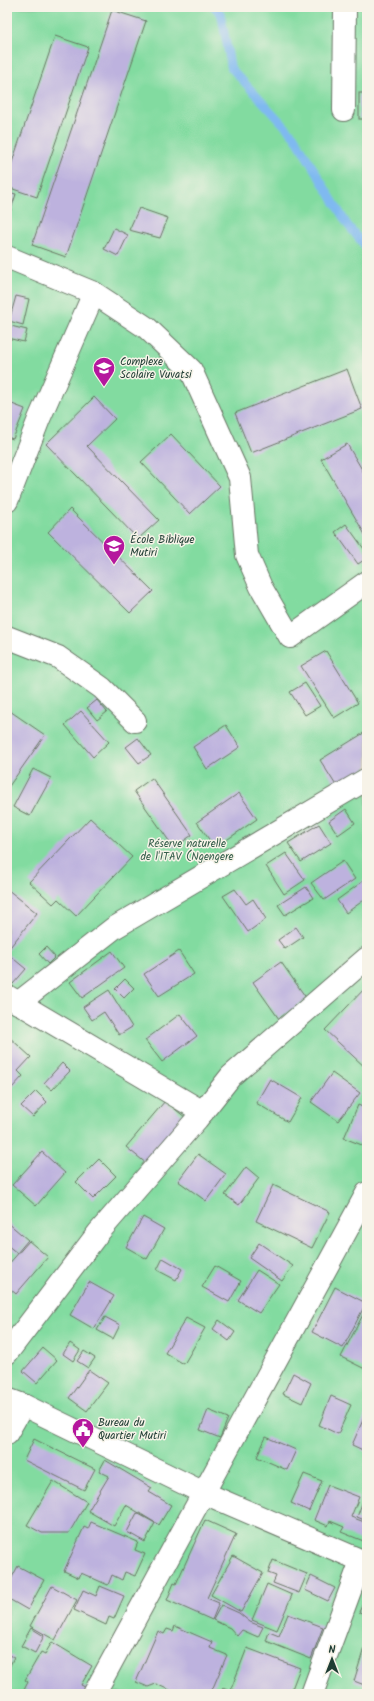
<svg xmlns="http://www.w3.org/2000/svg" width="374" height="1701" viewBox="0 0 374 1701" font-family="Kalam,sans-serif">
<style>
.green{fill:#82dba0;stroke:#508c6a}
.lines{fill:none;stroke-linecap:round;stroke-linejoin:round}
.stream{stroke:#7fb9f0;stroke-width:8}
.building{fill:#bdb2de}
.street-casing{stroke:#687564;stroke-width:24}
.street{stroke:#fff;stroke-width:22}
.labels{text-anchor:middle;dominant-baseline:central;stroke-width:3;stroke-linejoin:round;paint-order:stroke}
.poi-label{font-size:11px;fill:#1f3d34;stroke:#f7f3e8;text-anchor:start}
.park-label{font-size:11px;fill:#335d4a;stroke:#f7f3e8}
</style>
<rect width="100%" height="100%" fill="#f7f3e8"/>
<filter id="ink" filterUnits="userSpaceOnUse"><feTurbulence type="fractalNoise" baseFrequency=".025" numOctaves="2"/><feDisplacementMap in="SourceGraphic" scale="8" xChannelSelector="R" yChannelSelector="G"/><feConvolveMatrix kernelMatrix="1 2 1 2 8 2 1 2 1" color-interpolation-filters="sRGB"/></filter>
<filter id="wash" filterUnits="userSpaceOnUse"><feTurbulence type="fractalNoise" baseFrequency=".012" numOctaves="4" result="noise"/><feDisplacementMap in="SourceGraphic" scale="16" xChannelSelector="R" yChannelSelector="G"/><feGaussianBlur stdDeviation="0.9" result="paint"/><feColorMatrix in="noise" values="0 0 0 0 0 0 0 0 0 0 0 0 0 0 0 0 0 1.4 0 .05"/><feComposite in="paint" operator="in"/></filter>
<g filter="url(#wash)">
<rect width="100%" height="100%" fill="#f0debd"/>
<rect class="green" x="7" y="7" width="360" height="1687"/>
<g class="lines">
<path class="stream" d="M214,7l7,7 10,54 63,68 53,88 20,25"/>
</g>
<g id="blocks">
<g class="building">
<path d="M112,10l34,11 -80,236 -34,-12z"/>
<path d="M55,36l33,11 -51,150 -30,-10v-10z"/>
<rect x="359" y="93" width="8" height="26"/>
<path d="M7,192l9,2 -9,28z"/>
<path d="M139,208l29,10 -8,20 -31,-8z"/>
<path d="M114,228l14,7 -10,21 -14,-7z"/>
<path d="M16,296l13,3 -6,26 -14,-4z"/>
<path d="M7,325l20,5 -3,12 -17,-4z"/>
<path d="M347,369l15,40 -111,44 -16,-40z"/>
<path d="M94,397l21,22 -28,27 72,74 -21,19 -92,-95z"/>
<path d="M7,402l18,7 -12,30 -6,-2z"/>
<path d="M171,434l49,52 -30,28 -49,-52z"/>
<path d="M347,444l20,34v60l-46,-79z"/>
<path d="M70,509l83,82 -23,22 -82,-81z"/>
<path d="M346,524l21,29v5l-9,6 -23,-32z"/>
<path d="M326,651l32,52 -24,15 -33,-52z"/>
<path d="M305,683l15,23 -15,9 -15,-23z"/>
<path d="M97,700l10,12 -10,8 -10,-12z"/>
<path d="M7,709l38,26 -38,54z"/>
<path d="M81,711l28,31 -16,15 -28,-32z"/>
<path d="M226,725l14,22 -33,22 -14,-22z"/>
<path d="M367,731v37l-30,19 -17,-27z"/>
<path d="M138,738l13,17 -12,8 -13,-16z"/>
<path d="M33,769l18,9 -21,38 -17,-9z"/>
<path d="M152,778l40,57 -18,13 -40,-57z"/>
<path d="M239,793l18,26 -42,29 -18,-26z"/>
<path d="M346,809l9,14 -17,12 -9,-14z"/>
<path d="M90,818l42,39 -56,59 -18,-17 -5,5 -24,-22z"/>
<path d="M319,824l12,19 -30,19 -13,-19z"/>
<path d="M286,853l19,27 -21,14 -18,-28z"/>
<path d="M343,861l12,18 -31,21 -13,-17z"/>
<path d="M366,879l1,19 -21,15 -9,-13z"/>
<path d="M306,887l7,11 -28,17 -7,-10z"/>
<path d="M7,889l30,24 -30,38z"/>
<path d="M235,889l11,15 7,-5 13,20 -18,13 -25,-36z"/>
<path d="M296,927l7,10 -18,12 -7,-9z"/>
<path d="M46,947l9,10 -7,7 -9,-10z"/>
<path d="M112,951l12,17 -42,30 -12,-16z"/>
<path d="M179,951l15,23 -35,22 -15,-22z"/>
<path d="M9,955l17,14 -13,15 -6,-5v-21z"/>
<path d="M281,962l26,37 -28,20 -26,-37z"/>
<path d="M125,979l9,9 -10,10 -9,-9z"/>
<path d="M367,986v83l-42,-39z"/>
<path d="M109,990l23,37 -13,8 -15,-23 -12,8 -9,-13z"/>
<path d="M180,1014l17,22 -35,26 -17,-22z"/>
<path d="M8,1036l23,21 -13,14 5,5 -12,13 -4,-4z"/>
<path d="M62,1063l8,8 -18,19 -8,-7z"/>
<path d="M332,1073l28,20 -22,28 -27,-19z"/>
<path d="M270,1079l32,19 -14,24 -32,-19z"/>
<path d="M36,1091l11,11 -14,15 -12,-11z"/>
<path d="M165,1101l21,17 -39,46 -21,-17z"/>
<path d="M358,1105l9,4v38l-23,-9z"/>
<path d="M42,1152l23,21 -29,33 -24,-21z"/>
<path d="M198,1154l28,20 -20,27 -28,-20z"/>
<path d="M99,1159l17,17 -23,23 -17,-17z"/>
<path d="M246,1167l13,11 -20,27 -14,-10z"/>
<path d="M273,1185l57,27 -18,36 -56,-27z"/>
<path d="M143,1217l21,12 -17,30 -21,-12z"/>
<path d="M7,1222l21,18 -11,13 -10,-8z"/>
<path d="M29,1241l19,16 -32,37 -9,-8v-20z"/>
<path d="M259,1243l34,23 -11,15 -33,-23z"/>
<path d="M163,1258l19,11 -6,11 -19,-10z"/>
<path d="M215,1266l26,15 -12,21 -27,-15z"/>
<path d="M257,1270l22,14 -20,29 -21,-13z"/>
<path d="M89,1282l25,14 -20,33 -24,-14z"/>
<path d="M335,1287l31,16 -23,45 -31,-16z"/>
<path d="M367,1307v63l-26,-13z"/>
<path d="M105,1317l15,8 -7,14 -16,-9z"/>
<path d="M186,1318l19,10 -21,36 -19,-11z"/>
<path d="M219,1320l16,12 -6,9 -16,-12z"/>
<path d="M70,1343l10,7 -7,11 -10,-7z"/>
<path d="M43,1348l14,12 -20,23 -14,-12z"/>
<path d="M84,1351l11,7 -7,10 -11,-7z"/>
<path d="M89,1370l19,13 -21,28 -18,-13z"/>
<path d="M293,1373l18,10 -9,20 -19,-9z"/>
<path d="M331,1396l20,9 -13,29 -19,-9z"/>
<path d="M208,1410l20,8 -8,20 -20,-8z"/>
<path d="M367,1411v41l-15,-7z"/>
<path d="M266,1437l30,13 -9,20 -30,-13z"/>
<path d="M34,1439l61,30 -11,21 -60,-30z"/>
<path d="M105,1460l47,28 -3,4 22,13 -12,20 -33,-20 -12,21 -26,-15 21,-35 -10,-5z"/>
<path d="M304,1474l18,7 -13,30 -18,-8z"/>
<path d="M53,1481l34,21 -18,31h-27l-15,-8z"/>
<path d="M328,1485l31,12 -8,20 16,6 -1,19 -25,-10 3,-5 -14,-6 -2,5 -14,-6z"/>
<path d="M367,1490v31l-10,-4z"/>
<path d="M137,1513l18,10 -10,19 -18,-10z"/>
<path d="M205,1520l31,14 -29,64 12,5 -7,17 -45,-20 7,-17 2,1z"/>
<path d="M91,1522l47,20 -3,8 10,4 -10,22 -10,-4 -3,8 -10,-5 -4,10 -27,-12 -2,5 -15,-7 20,-44 4,2z"/>
<path d="M233,1556l30,17 -22,39 -30,-17z"/>
<path d="M273,1560l34,14 -8,19 -26,-10 3,-7 -8,-3z"/>
<path d="M18,1566l26,14 -16,30 -21,-12v-11z"/>
<path d="M311,1576l24,12 -7,13 -23,-11z"/>
<path d="M267,1584l25,11 -15,35 -25,-10z"/>
<path d="M52,1586l25,14 -22,40 -25,-14z"/>
<path d="M100,1586l24,10 -10,23 -5,-2 -3,8 -32,-15 9,-20 13,6z"/>
<path d="M367,1595v20l-8,-3z"/>
<path d="M221,1605l18,8 11,9 13,5 -5,10 -16,-7 -5,6 -7,-8 -17,-8z"/>
<path d="M288,1614l35,13 -12,32 -45,-18 3,-9 10,4z"/>
<path d="M175,1626l37,16 -2,6 17,7 -15,35 7,4h-41l-22,-10 -8,3 -12,-5 22,-51 6,3 3,-5 6,2z"/>
<path d="M31,1628l13,8 -9,17 -14,-7z"/>
<path d="M52,1642l40,24 -11,19 8,4 -3,5h-55l-7,-4 4,-8 -3,-2 16,-28 4,2z"/>
<path d="M247,1648l53,20 -10,26h-45l-14,-5z"/>
<path d="M364,1648l3,1v37l-13,-5z"/>
<path d="M7,1654l7,3 -7,15z"/>
<path d="M223,1688l12,6h-15z"/>
</g>
</g>
</g>
<g filter="url(#ink)">
<use href="#blocks" fill-opacity="0" stroke="#687564" stroke-width="1"/>
<g class="lines">
<g class="street-casing">
<g id="street">
<path d="M344,110l1,-103"/>
<path d="M7,257l87,36 53,35 44,42 49,108 7,77 14,32 29,50 77,-55"/>
<path d="M7,501l32,-82 55,-126"/>
<path d="M7,637l51,20 44,31 33,33"/>
<path d="M7,996l196,116"/>
<path d="M18,1003l96,-75 253,-149"/>
<path d="M7,1353l92,-121 98,-113 34,-43 136,-118"/>
<path d="M7,1399l16,6 181,88 163,70"/>
<path d="M7,1433l16,-28"/>
<path d="M94,1694l273,-501"/>
<path d="M312,1694l49,-133"/>
</g>
</g>
<use href="#street" class="street"/>
</g>
</g>
<defs>
<g id="school-pin" transform="scale(1.15)"><path d="M0 17L-7.5 6A9.5 9.5 0 1 1 7.5 6Z" fill="#b5179e" stroke="#f7f3e8"/><path d="M0-5L7-2L0 1L-7-2ZM-4 1L0 2.5L4 1V4Q0 6-4 4Z" fill="#fff"/></g>
<g id="civic-pin" transform="scale(1.15)"><path d="M0 17L-7.5 6A9.5 9.5 0 1 1 7.5 6Z" fill="#b5179e" stroke="#f7f3e8"/><path d="M-.6-6.5H3V-4.5H.6V-3L4-1V1h2V6H-6V1h2V-1L-.6-3ZM-1.2 2.5V6h2.4V2.5Z" fill="#fff"/></g>
</defs>
<g fill-rule="evenodd">
<use href="#school-pin" x="104" y="368"/>
<use href="#school-pin" x="114" y="546"/>
<use href="#civic-pin" x="83" y="1429"/>
</g>
<g class="labels">
<g class="poi-label">
<text x="120" y="362">Complexe<tspan x="120" dy="13">Scolaire Vuvatsi</tspan></text>
<text x="130" y="540">École Biblique<tspan x="130" dy="13">Mutiri</tspan></text>
<text x="98" y="1423">Bureau du<tspan x="98" dy="13">Quartier Mutiri</tspan></text>
</g>
<g class="park-label">
<text x="187" y="844">Réserve naturelle<tspan x="187" dy="13">de l'ITAV (Ngengere</tspan></text>
</g>
</g>
<rect width="374" height="1701" fill="none" stroke="#f7f3e8" stroke-width="24"/>
<g transform="translate(332 1659)" stroke="#f7f3e8" stroke-width="3" paint-order="stroke">
<path d="M0-3L7 15L0 10L-7 15Z" fill="#1f3d34"/>
<text y="-6" font-size="11" font-weight="bold" text-anchor="middle" fill="#1f3d34">N</text>
</g>
</svg>
